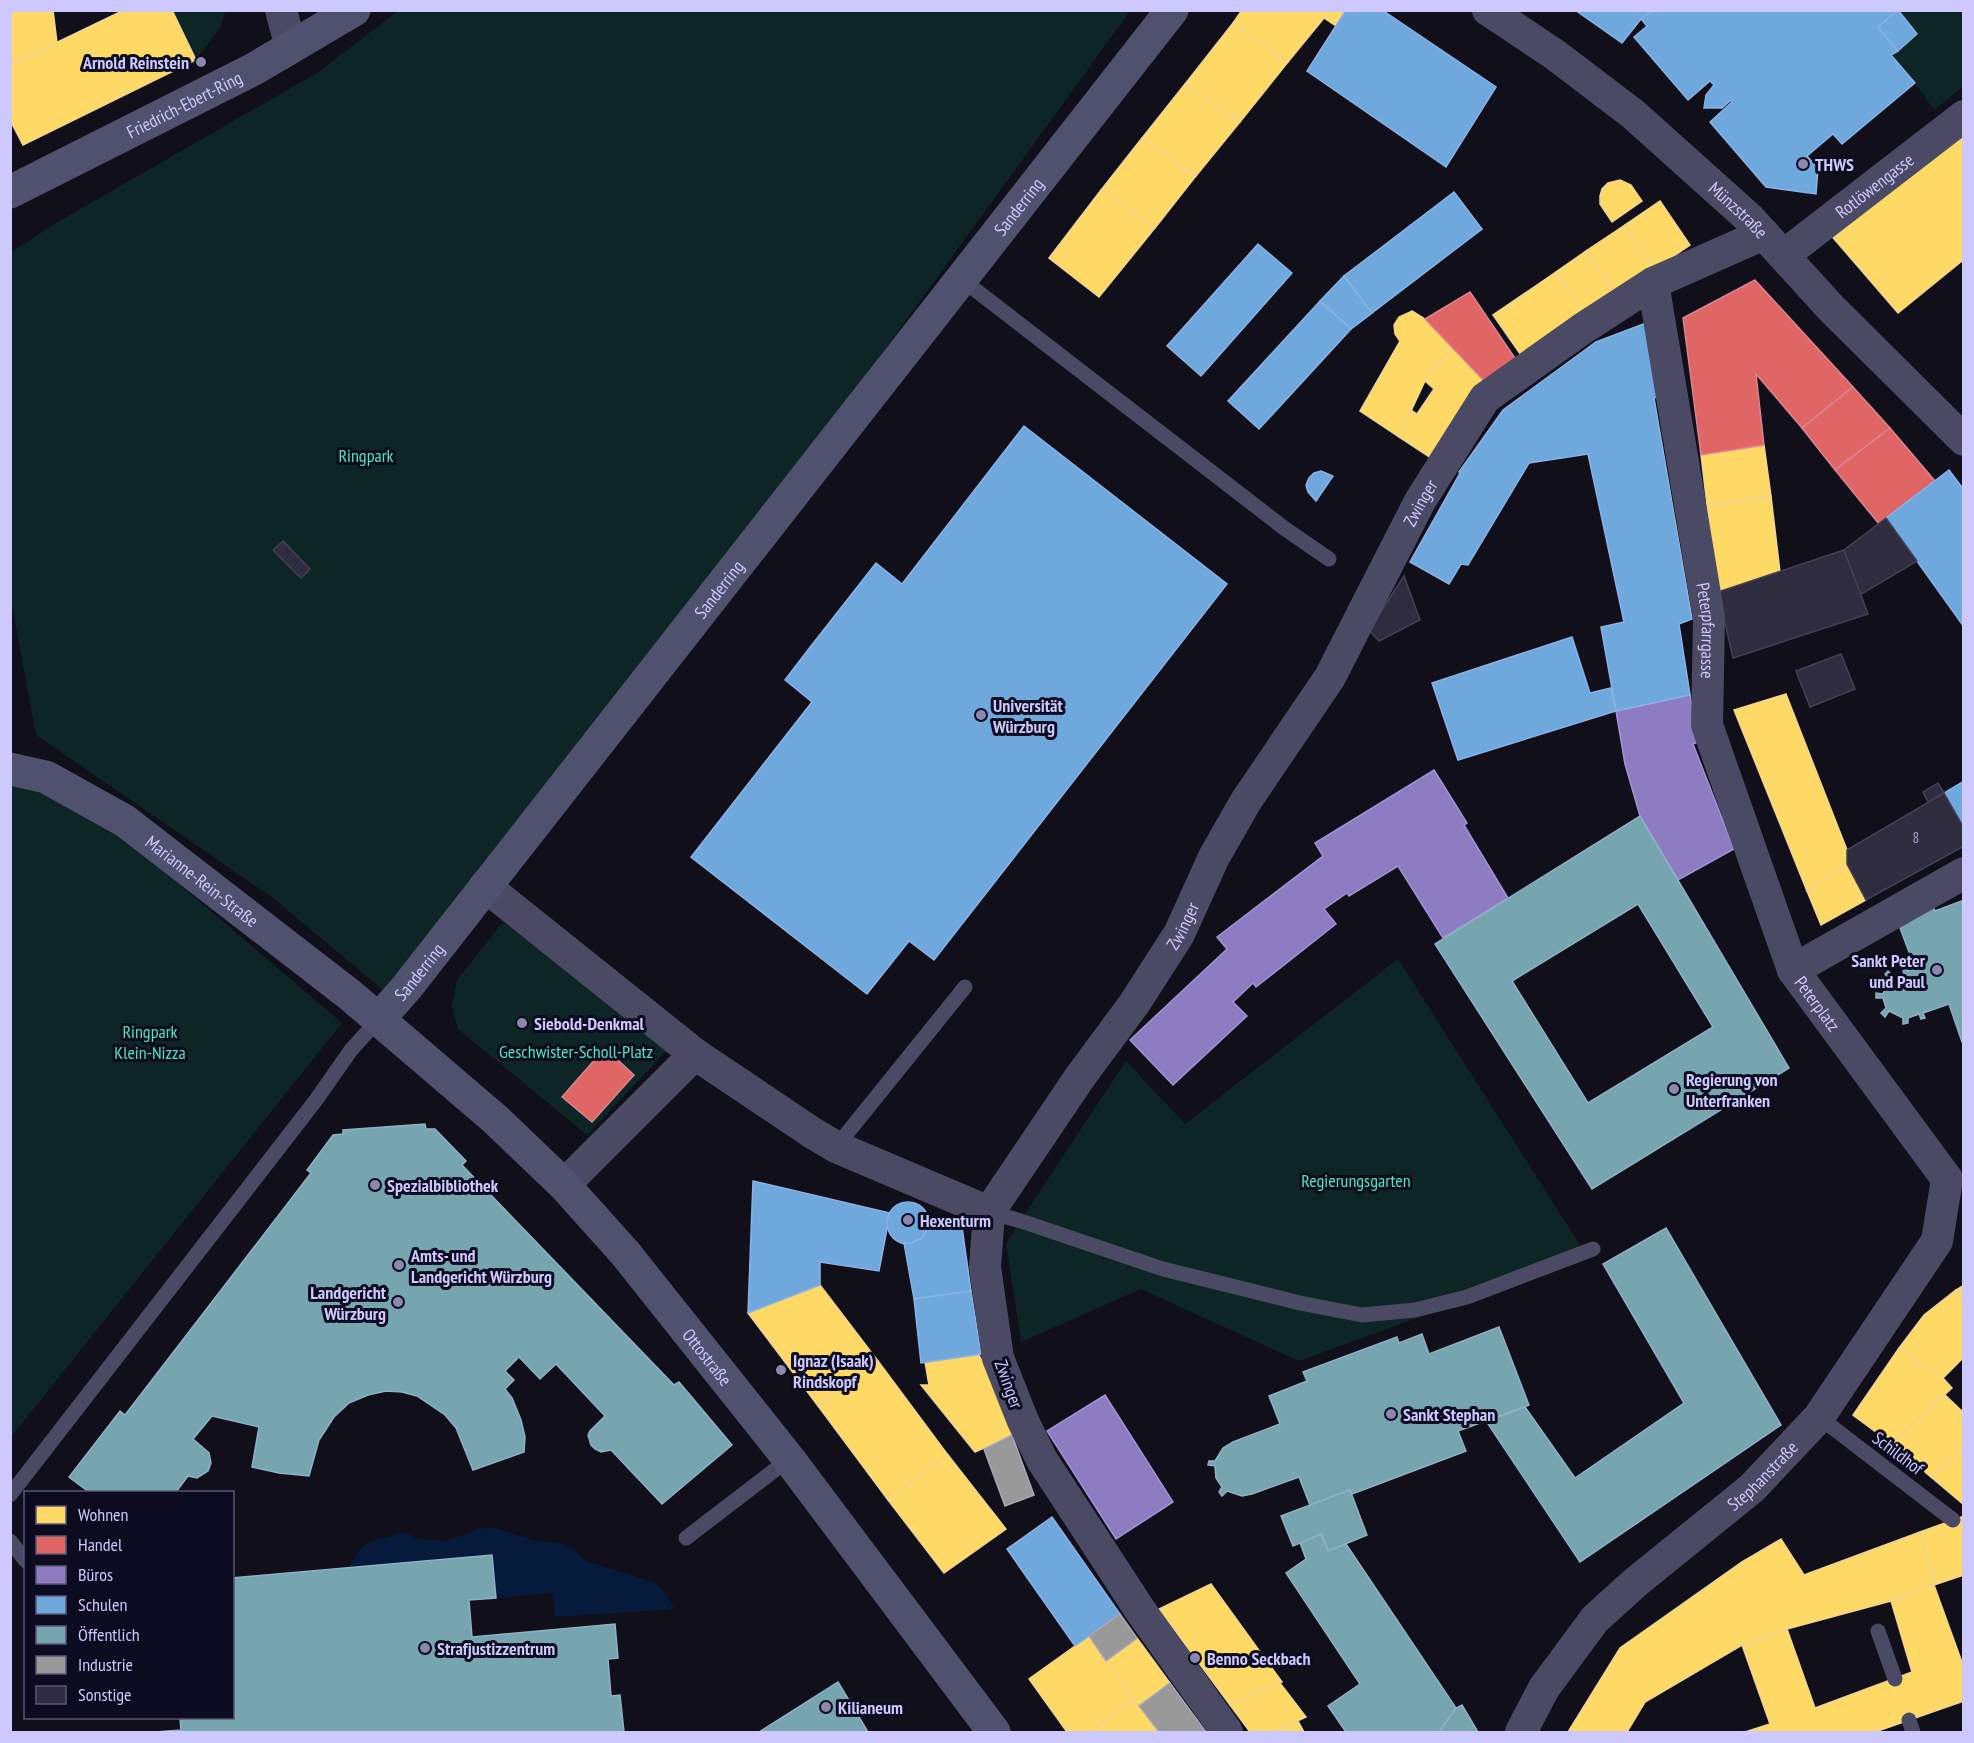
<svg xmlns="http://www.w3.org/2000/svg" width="1974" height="1743" viewBox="0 0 1974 1743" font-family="'PT Sans Narrow',sans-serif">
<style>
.green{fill:#0d2625}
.water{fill:#061b3b}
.homes{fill:#ffd966;stroke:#f0d494;stroke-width:1.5}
.shops{fill:#e06666;stroke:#da8494;stroke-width:1.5}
.offices{fill:#8e7cc3;stroke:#a193d5;stroke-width:1.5}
.schools{fill:#6fa8dc;stroke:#8bb2e6;stroke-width:1.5}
.public{fill:#76a5af;stroke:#90b0c7;stroke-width:1.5;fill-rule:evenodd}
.industry{fill:#999;stroke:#a9a7b8;stroke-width:1.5}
.building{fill:#2e2c3e;stroke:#434059;stroke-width:1.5}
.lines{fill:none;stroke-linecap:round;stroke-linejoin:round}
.lane{stroke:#4a4a64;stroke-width:15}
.street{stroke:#4a4a64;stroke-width:32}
.secondary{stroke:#50506f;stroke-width:33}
.poi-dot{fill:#8b88af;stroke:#0d0b1f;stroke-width:2}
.labels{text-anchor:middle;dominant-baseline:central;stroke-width:6;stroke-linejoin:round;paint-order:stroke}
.number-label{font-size:15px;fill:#a5a2cf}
.poi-label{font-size:18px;font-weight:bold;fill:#cdc9ff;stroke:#0d0b1f;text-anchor:start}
.street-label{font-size:18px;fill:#cdc9ff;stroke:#0d0b1f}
.park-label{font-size:18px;fill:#4ce8ba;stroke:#0d0b1f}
</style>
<rect width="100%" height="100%" fill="#100f1a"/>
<g class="green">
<path d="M172,11h54l-7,18 -23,31z"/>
<path d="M398,11h732l-286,395 -442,600 -129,-108 -237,-163 -25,-135 -1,-347 46,-30 261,-150z"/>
<path d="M1898,11h65v76l-29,23 -19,-27 -24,-28 26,-21z"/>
<path d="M11,765l31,2 300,256 -331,414z"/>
<path d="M503,922l165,127 -81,86 -129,-106 -6,-23 5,-26z"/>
<path d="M1398,959l189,297 -288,105 -158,-72 -120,53 -15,-99 120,-182 59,63z"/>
</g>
<path class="water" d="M493,1527l40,13 31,4 12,7 7,9 70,22 10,8 12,19 -120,8 -3,-24 -56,5 -4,-43 -143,13 8,-16 14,-11 19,-4 10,-5 6,1 12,6 28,2 33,-12z"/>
<g class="homes">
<path d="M10,10h43l4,33 -47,22z"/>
<path d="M124,10h48l24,50 -173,85 -13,-25v-55z"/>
<path d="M1242,10h104l-10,16 -12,-8 -36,44 -55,-39z"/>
<path d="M1233,23l55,39 -48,60 -55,-38z"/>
<path d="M1185,84l55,38 -44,54 -54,-38z"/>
<path d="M1964,129v134l-2,-2 -64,52 -69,-80z"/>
<path d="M1142,138l54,38 -41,52 -54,-38z"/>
<path d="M1620,180l11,5 11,16 -30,21 -12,-18v-8l2,-7 6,-6z"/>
<path d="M1101,190l54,38 -56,69 -50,-39z"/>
<path d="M1660,201l30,44 -35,24 -30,-44z"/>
<path d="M1625,225l30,44 -39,26 -30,-44z"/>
<path d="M1586,251l30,44 -30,21 -30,-44z"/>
<path d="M1556,272l30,44 -63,42 -30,-43z"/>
<path d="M1412,311l13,8 27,28 -27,34 -26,56 -39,-26 40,-70 -5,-7 -1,-9 5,-8z"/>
<path d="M1452,347l34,36 -52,77 -35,-23 12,-27 6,4 17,-25 -9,-8z"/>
<path d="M1764,445l7,51 -64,9 -6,-50z"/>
<path d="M1771,496l9,76 -62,20 -11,-87z"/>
<path d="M1786,694l61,156v14l-40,27 -73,-181z"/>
<path d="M1847,864l19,36 -45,25 -14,-34z"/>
<path d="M820,1285l58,76 -60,45 -70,-93z"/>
<path d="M1964,1285v20l-8,-15z"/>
<path d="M1956,1290l8,15v52l-21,21 -44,-30 25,-33z"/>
<path d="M1899,1348l44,30 9,10 -60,56 -39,-29z"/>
<path d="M979,1355l11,20 22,60 -37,17 -54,-67h8l-4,-23z"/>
<path d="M878,1361l70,94 -60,45 -70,-94z"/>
<path d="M1944,1394l20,19v36l-33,28 -39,-33z"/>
<path d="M1964,1449v56l-33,-28z"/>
<path d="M948,1455l58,74 -62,44 -56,-73z"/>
<path d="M1964,1516v59l-30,10 -14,-53z"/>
<path d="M1920,1532l14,53 -43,16 -104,28 -45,16 -97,57 -18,30h-59l52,-84 122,-86 39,-23 23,36z"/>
<path d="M1211,1584l71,98 -52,23 -71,-96z"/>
<path d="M1934,1585l30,83v33l-89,31h-130l25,-8 -28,-79 45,-16 28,79 97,-36 -21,-71z"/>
<path d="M1089,1636l45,63 -45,33h-22l-38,-53z"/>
<path d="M1137,1638l33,45 -31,23 -33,-45z"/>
<path d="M1280,1683l26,34 -32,15h-24l-20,-27z"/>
<path d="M1134,1699l25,33h-70z"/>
<path d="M1298,1721l6,11h-30z"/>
</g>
<g class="shops">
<path d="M1755,280l98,107 -51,41 -46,-54 8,71 -63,10 -18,-137z"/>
<path d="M1470,292l47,69 -31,22 -61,-64z"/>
<path d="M1853,387l37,41 -55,42 -33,-42z"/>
<path d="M1890,428l45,53 -56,43 -44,-54z"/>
<path d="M605,1048l29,27 -42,47 -30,-25z"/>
</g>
<g class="offices">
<path d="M1690,695l8,47 -5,2 41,105 -56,31 -38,-64 -15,-52 -9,-53z"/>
<path d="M1434,770l33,53 -3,2 44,73 -65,40 -45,-72 -49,30 -2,-3 -23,16 12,15 -80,63 -3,-4 -20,19 14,14 -74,69 -43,-45 97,-91 -10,-12 106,-81 -8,-13z"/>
<path d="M1105,1395l68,107 -57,37 -69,-108z"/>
</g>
<g class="schools">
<path d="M1346,10h36l114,77 -50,80 -139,-96z"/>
<path d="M1575,10h79l-13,9 -19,24z"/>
<path d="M1654,10h244l-20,17 20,24 -7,4 24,28 -73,61 -9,-10 -26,22 11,13 -2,25 -50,-7 -56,-65 22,-20 -1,-2 -9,8h-18l2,-13 8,-10 -4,-4 -22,19 -54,-63 13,-11 -6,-7z"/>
<path d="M1898,10l19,24 -19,17 -20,-24z"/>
<path d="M1454,192l28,37 -110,84 -28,-37z"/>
<path d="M1258,244l34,29 -91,103 -34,-30z"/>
<path d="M1344,276l28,37 -21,16 -31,-28z"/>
<path d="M1320,301l31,28 -92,100 -31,-28z"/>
<path d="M1646,323l15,71 -7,4 38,221 -13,5 11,71 -74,16 -15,-84 23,-5 -36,-168 -59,9 -61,102 -7,-1 -12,20 -39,-22 50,-89 -1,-1 44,-62 93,-68z"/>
<path d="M1024,426l203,158 -293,376 -25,-19 -42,53 -176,-137 121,-155 -27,-22 26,-34 65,-83 26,21z"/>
<path d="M1949,470l15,20v137l-78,-109z"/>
<path d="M1321,471l12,5 -17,25 -8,-9 -2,-7 3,-7 5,-5z"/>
<path d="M1572,637l18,56 21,-5 5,23 -158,49 -26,-77z"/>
<path d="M1964,781v47l-20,-35z"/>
<path d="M753,1181l137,32 -11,58 -59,-9v23l-72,28z"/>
<circle cx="908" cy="1223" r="21"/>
<path d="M928,1218l33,2 10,71 -57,8 -10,-56h7l11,-5 6,-11z"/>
<path d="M971,1291l10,63 -60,9 -7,-64z"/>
<path d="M1052,1517l68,97 -45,32 -68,-97z"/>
</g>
<g class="public">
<path d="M1640,816l149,252 -197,121 -157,-245zM1638,904l75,123 -125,76 -76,-122z"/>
<path d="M1964,900v142h-2l-13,-38 -26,9 2,5 -4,1 -2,-5 -11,4v5l-5,1v-6l-14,-7 -4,6 -4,-4 5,-5 -3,-10h-7v-5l7,1 6,-15 -4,-5 3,-3 5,5 11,-3 -2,-6 4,-1 2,5 7,-3 -18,-48 36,-13 2,4z"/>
<path d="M425,1124l1,5h9l31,32 -4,4 212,220 5,-3 53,63 -70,59 -51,-54 -10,2 -6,-3 -4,-4 -3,-10 2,-4 15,-15 -49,-52 -16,15 -21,-22 -14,14 9,9 -9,9 7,9 9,22 4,17 -1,15 -51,18 -17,-42 -11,-13 -28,-19 -15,-4 -16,-1 -18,4 -19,8 -15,14 -15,23 -10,36 -30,-3 -27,-6 7,-40 -47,-11 -19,23 16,14 2,10 -3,8 -11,7 -9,-2 -12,16h-87l-20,-15 51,-66 5,4 186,-242 -4,-3 26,-35 10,-1v-4z"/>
<path d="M1666,1228l115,197 -201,137 -94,-141 39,-14 50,71 109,-75 -81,-139z"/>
<path d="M1499,1327l30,78 -71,26 8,20 -114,43 -2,-4 -40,15 -11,-28 -47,17 -10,2 -15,-5 -5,5 -3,-4 3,-5 -6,-9 -1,-12 -7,-1 1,-4h6l8,-13 10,-6 47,-18 -11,-28 38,-15 -4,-9 94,-35 2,6 23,-9 7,20z"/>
<path d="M1350,1490l17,45 -39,16 -7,-17 -28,12 -12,-30z"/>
<path d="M1321,1534l7,17 18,-7 110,164 -17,24h-93l-18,-26 32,-22 -74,-111 20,-14 -6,-16z"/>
<path d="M492,1555l4,43 -27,2 3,37 143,-13 3,34 -10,1 3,37 9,-1 4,37h-469l26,-2 -1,-12h52v-140z"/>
<path d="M838,1682l30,50h-109z"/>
<path d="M1462,1705l16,27h-39l17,-24z"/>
</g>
<g class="industry">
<path d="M1012,1435l22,60 -29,11 -21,-57z"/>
<path d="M1120,1614l17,24 -31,23 -17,-25z"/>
<path d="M1170,1683l36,49h-47l-20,-26z"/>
</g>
<g class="building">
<path d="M1886,518l31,43 -57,34 -16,-45z"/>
<path d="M283,541l27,28 -9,9 -28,-28z"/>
<path d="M1844,550l24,64 -135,44 -15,-66z"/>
<path d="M1404,576l16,44 -41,21 -10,-11z"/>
<path d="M1841,654l14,35 -45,18 -14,-36z"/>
<path d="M1938,783l6,10 -16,9 -5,-10z"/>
<path d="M1944,793l20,35v18l-98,54 -19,-36v-14z"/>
</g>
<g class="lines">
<g class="lane">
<path d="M960,278l324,250 45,31"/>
<path d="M836,1147l129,-160"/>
<path d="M989,1212l32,9 142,48 137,34 62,12 53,-5 52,-13 126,-48"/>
<path d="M1819,1417l134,103"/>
<path d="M10,1495l306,-395 35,-50 28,-31"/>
<path d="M686,1538l103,-79"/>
<path d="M10,1541l16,20"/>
<path d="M1878,1631l17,48"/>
<path d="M1909,1720l4,12"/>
</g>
<g class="street">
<path d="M281,10l10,38"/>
<path id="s1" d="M1488,10l66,44 79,60 117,105 81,89 133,132"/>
<path id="s2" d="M1784,255l180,-139"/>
<path id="s3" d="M1653,283l56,335 -2,107 86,245 154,209"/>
<path d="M485,886l210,168 116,78 25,15 153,65"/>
<path d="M1793,970l171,-97"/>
<path d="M564,1185l131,-131"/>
<path id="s4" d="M1227,1732l-87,-122 -98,-150 -19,-39 -25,-63 -13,-91 4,-55 91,-135 54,-73 45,-70 35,-77 32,-56 84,-124 90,-176 65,-103 97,-69 71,-46 111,-49"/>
<path id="s5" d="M1521,1732l23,-44 51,-69 41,-37 116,-94 67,-71 118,-176 10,-62"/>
</g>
<g class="secondary">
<path id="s6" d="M10,192l244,-123 100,-59"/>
<path id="s7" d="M10,769l36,8 79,44 225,174 145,124 69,66 61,68 164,206 205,273"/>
<path id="s8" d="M379,1019l28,-32 765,-977"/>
</g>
</g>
<g class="poi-dot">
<circle cx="201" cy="62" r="6"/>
<circle cx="1803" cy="164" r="6"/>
<circle cx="981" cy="715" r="6"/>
<circle cx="1937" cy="970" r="6"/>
<circle cx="522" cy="1023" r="6"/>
<circle cx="1674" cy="1089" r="6"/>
<circle cx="375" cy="1185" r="6"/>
<circle cx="908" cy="1220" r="6"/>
<circle cx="399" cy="1265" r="6"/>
<circle cx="398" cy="1302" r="6"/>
<circle cx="781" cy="1370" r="6"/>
<circle cx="1391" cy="1414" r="6"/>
<circle cx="425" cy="1648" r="6"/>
<circle cx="1195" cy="1658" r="6"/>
<circle cx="826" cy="1707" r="6"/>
</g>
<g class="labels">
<g class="number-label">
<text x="1916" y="837">8</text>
</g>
<g class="poi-label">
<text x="189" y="62" text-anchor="end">Arnold Reinstein</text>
<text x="1815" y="164">THWS</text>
<text x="993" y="705">Universität<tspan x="993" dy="21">Würzburg</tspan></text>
<text x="1925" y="960" text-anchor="end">Sankt Peter<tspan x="1925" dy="21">und Paul</tspan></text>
<text x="534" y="1023">Siebold-Denkmal</text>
<text x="1686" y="1079">Regierung von<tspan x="1686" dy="21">Unterfranken</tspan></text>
<text x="387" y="1185">Spezialbibliothek</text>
<text x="920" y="1220">Hexenturm</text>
<text x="411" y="1255">Amts- und<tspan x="411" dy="21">Landgericht Würzburg</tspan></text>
<text x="386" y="1292" text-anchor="end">Landgericht<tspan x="386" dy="21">Würzburg</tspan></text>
<text x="793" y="1360">Ignaz (Isaak)<tspan x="793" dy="21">Rindskopf</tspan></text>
<text x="1403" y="1414">Sankt Stephan</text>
<text x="437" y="1648">Strafjustizzentrum</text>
<text x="1207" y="1658">Benno Seckbach</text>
<text x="838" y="1707">Kilianeum</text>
</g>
<g class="street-label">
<text stroke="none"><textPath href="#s6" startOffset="195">Friedrich-Ebert-Ring</textPath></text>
<text stroke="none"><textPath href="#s2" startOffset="114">Rotlöwengasse</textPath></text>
<text stroke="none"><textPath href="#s8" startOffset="1034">Sanderring</textPath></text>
<text stroke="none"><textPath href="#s1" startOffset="321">Münzstraße</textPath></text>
<text stroke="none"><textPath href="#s4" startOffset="1419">Zwinger</textPath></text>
<text stroke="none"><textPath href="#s8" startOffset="548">Sanderring</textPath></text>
<text stroke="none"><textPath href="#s3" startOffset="352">Peterpfarrgasse</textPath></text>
<text stroke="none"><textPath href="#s7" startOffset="225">Marianne-Rein-Straße</textPath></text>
<text stroke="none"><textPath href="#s4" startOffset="933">Zwinger</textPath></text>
<text stroke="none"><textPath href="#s8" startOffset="62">Sanderring</textPath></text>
<text stroke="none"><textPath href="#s3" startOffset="748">Peterplatz</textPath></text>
<text stroke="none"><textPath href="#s7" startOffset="922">Ottostraße</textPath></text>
<text transform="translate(1009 1384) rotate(70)">Zwinger</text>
<text transform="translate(1898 1453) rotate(37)">Schildhof</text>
<text stroke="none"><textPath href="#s5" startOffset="356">Stephanstraße</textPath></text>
</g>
<g class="park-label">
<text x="366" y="455">Ringpark</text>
<text x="150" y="1031">Ringpark<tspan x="150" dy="21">Klein-Nizza</tspan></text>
<text x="576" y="1051">Geschwister-Scholl-Platz</text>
<text x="1356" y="1180">Regierungsgarten</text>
</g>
</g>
<rect width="1974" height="1743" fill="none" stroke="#cdc9ff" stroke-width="24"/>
<rect x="24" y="1491" width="210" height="228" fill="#0d0b1f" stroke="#5a5779" stroke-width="1.5"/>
<rect x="36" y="1506" width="30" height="18" fill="#ffd966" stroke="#5a5779" stroke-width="1.5"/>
<text x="78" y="1521" font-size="18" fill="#cdc9ff">Wohnen</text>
<rect x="36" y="1536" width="30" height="18" fill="#e06666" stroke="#5a5779" stroke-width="1.5"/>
<text x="78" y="1551" font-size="18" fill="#cdc9ff">Handel</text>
<rect x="36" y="1566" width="30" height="18" fill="#8e7cc3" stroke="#5a5779" stroke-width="1.5"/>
<text x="78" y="1581" font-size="18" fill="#cdc9ff">Büros</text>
<rect x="36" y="1596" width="30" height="18" fill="#6fa8dc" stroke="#5a5779" stroke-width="1.5"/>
<text x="78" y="1611" font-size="18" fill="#cdc9ff">Schulen</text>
<rect x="36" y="1626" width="30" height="18" fill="#76a5af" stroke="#5a5779" stroke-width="1.5"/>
<text x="78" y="1641" font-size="18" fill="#cdc9ff">Öffentlich</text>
<rect x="36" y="1656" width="30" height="18" fill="#999999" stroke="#5a5779" stroke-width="1.5"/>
<text x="78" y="1671" font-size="18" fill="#cdc9ff">Industrie</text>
<rect x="36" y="1686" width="30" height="18" fill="#2e2c3e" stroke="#5a5779" stroke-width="1.5"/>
<text x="78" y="1701" font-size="18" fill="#cdc9ff">Sonstige</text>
</svg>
